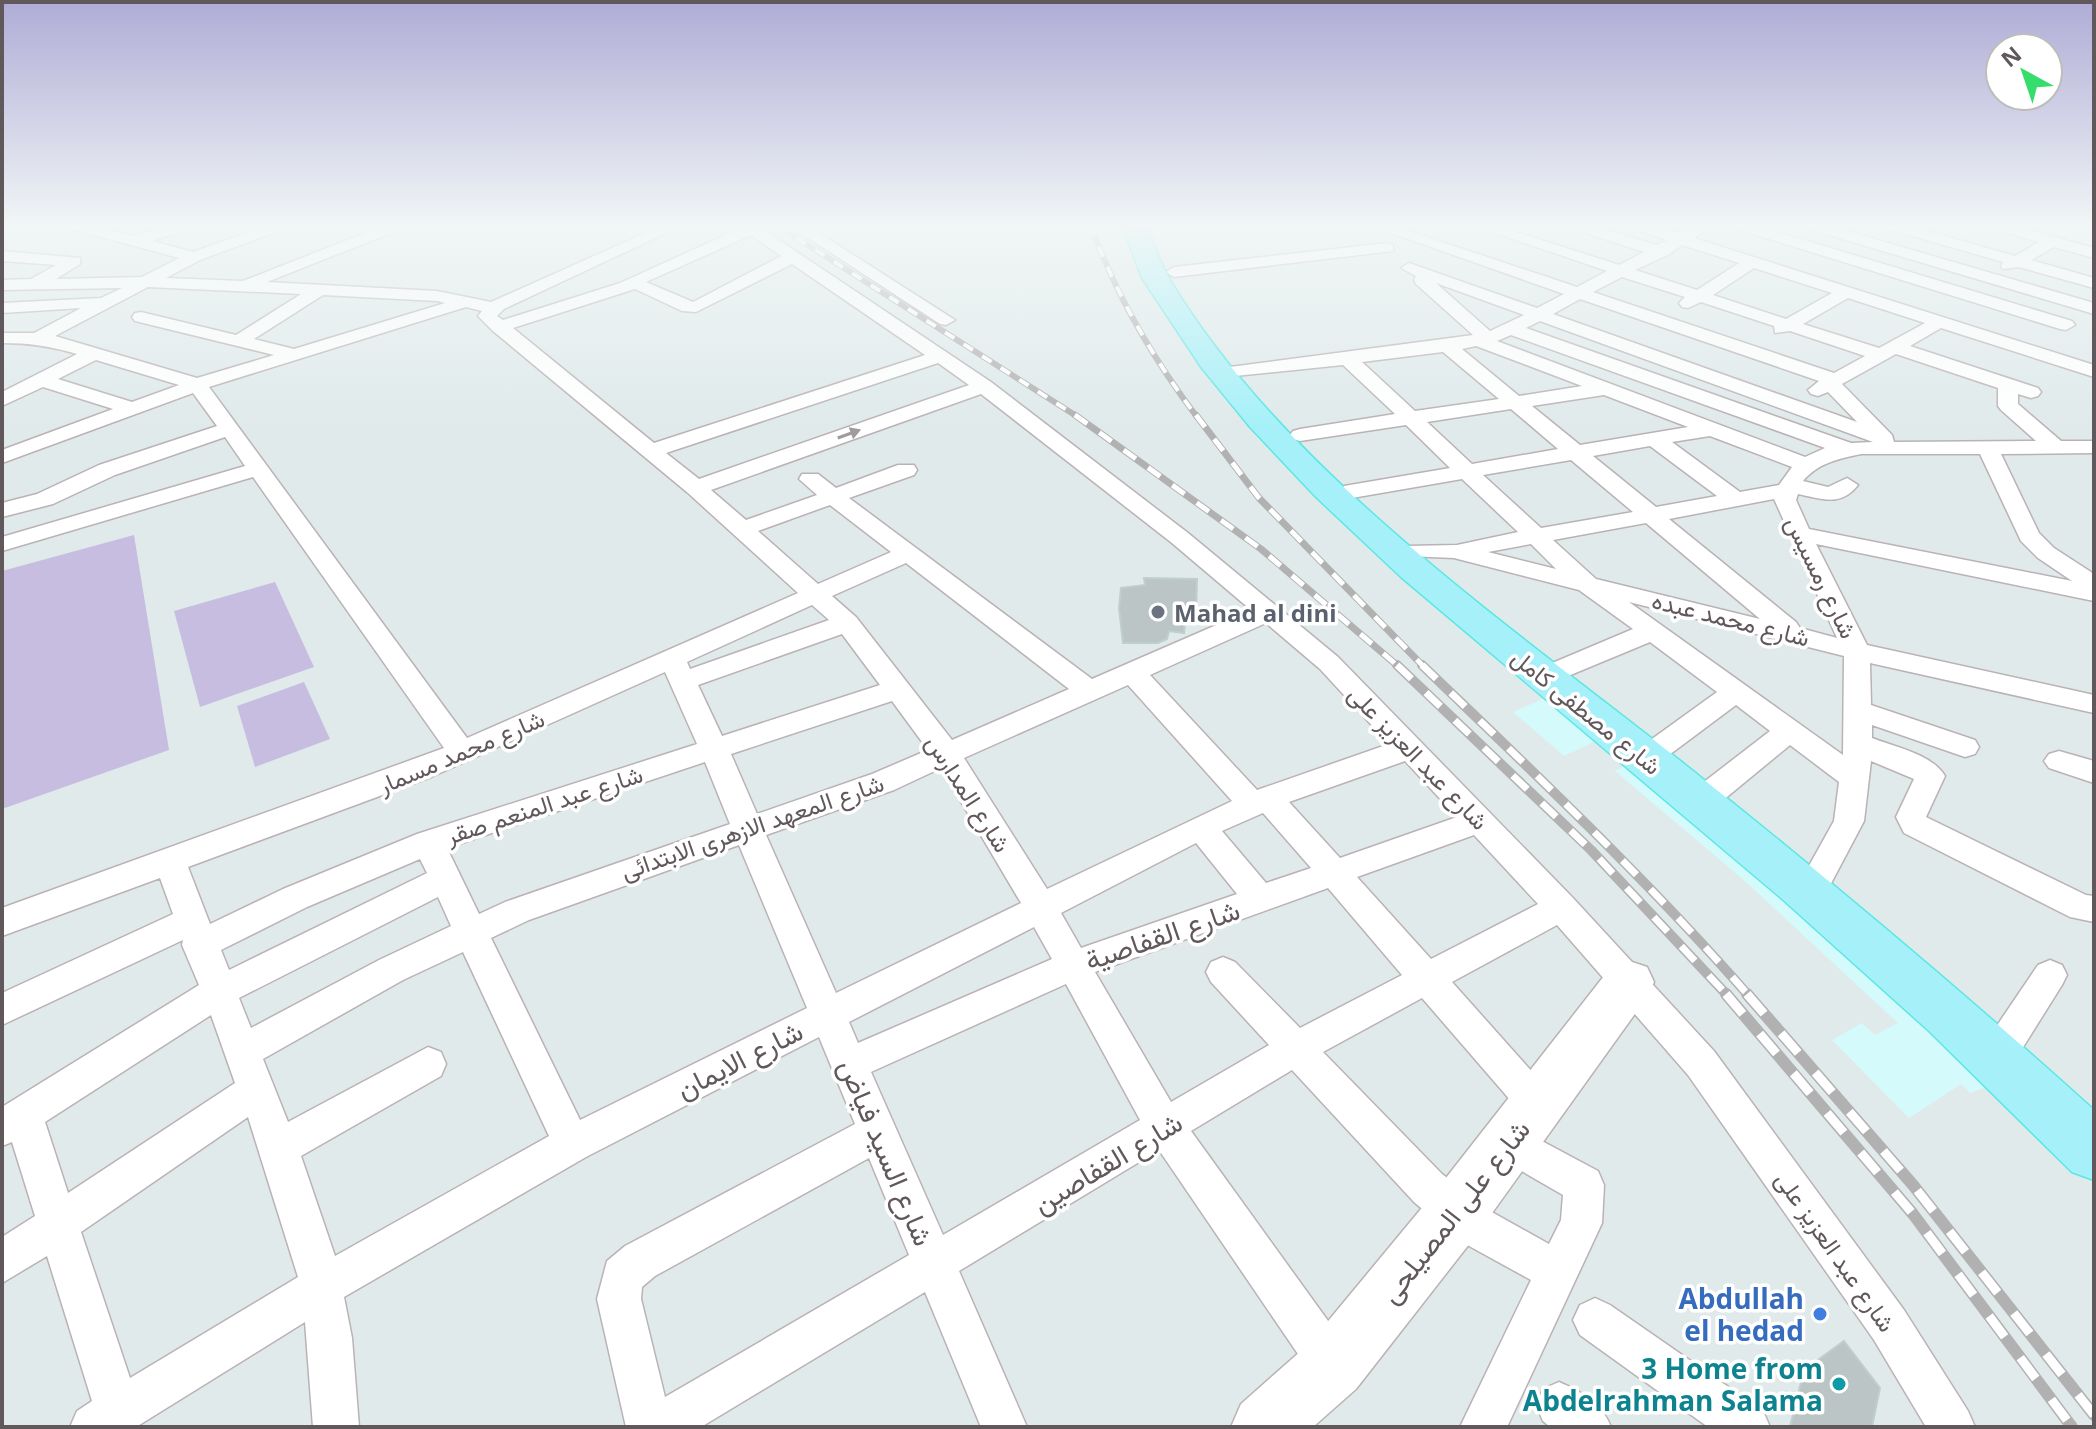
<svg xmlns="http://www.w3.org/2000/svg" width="2096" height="1429" viewBox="0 0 2096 1429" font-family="'Open Sans',Vazirmatn,sans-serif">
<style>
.commercial{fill:#d4fafb}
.green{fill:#c6bde1}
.building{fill:#bcc5c5;stroke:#bfcfce;stroke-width:2}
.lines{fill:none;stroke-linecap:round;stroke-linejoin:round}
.street-casing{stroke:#bab2b4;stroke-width:3}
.secondary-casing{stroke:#bab1b2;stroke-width:3}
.primary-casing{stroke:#5ce7e3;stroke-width:3}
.street{fill:#fff;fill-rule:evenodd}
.secondary{fill:#fff;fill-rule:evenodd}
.primary{fill:#a6f1f9;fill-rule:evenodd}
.rail-far3-casing{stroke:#b2b1b1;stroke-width:6}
.rail-far2-casing{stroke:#b2b1b1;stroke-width:7}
.rail-far1-casing{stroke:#b2b1b1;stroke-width:10}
.rail-casing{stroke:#b2b1b1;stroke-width:12}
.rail-far3{stroke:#fff;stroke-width:4;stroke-dasharray:11;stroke-linecap:butt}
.rail-far2{stroke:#fff;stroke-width:5;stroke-dasharray:15;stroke-linecap:butt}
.rail-far1{stroke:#fff;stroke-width:7;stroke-dasharray:20;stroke-linecap:butt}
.rail{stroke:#fff;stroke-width:9;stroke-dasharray:26;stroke-linecap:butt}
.oneway{fill:#a09b9c}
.worship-dot{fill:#6b7280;stroke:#fff;stroke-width:3}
.shop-dot{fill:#3f7fe0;stroke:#fff;stroke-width:3}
.culture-dot{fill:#0f9aa8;stroke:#fff;stroke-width:3}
.labels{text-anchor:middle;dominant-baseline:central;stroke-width:7;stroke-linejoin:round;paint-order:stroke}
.street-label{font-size:24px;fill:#60585a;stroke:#fff}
.worship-label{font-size:24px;font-weight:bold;fill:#5b616d;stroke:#fff;text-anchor:start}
.near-street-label{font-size:28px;fill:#60585a;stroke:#fff}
.near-shop-label{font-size:28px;font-weight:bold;fill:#366cbe;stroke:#fff;text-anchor:end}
.near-culture-label{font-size:28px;font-weight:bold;fill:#0d838f;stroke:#fff;text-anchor:end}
</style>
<rect width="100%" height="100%" fill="#e0eaeb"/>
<g class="commercial">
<path d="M1545,698l51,43 -32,15 -51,-44z"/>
<path d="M1631,763l200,178 158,145 -19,7 -9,-9 -52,34 -77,-78 30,-17 13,12 23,-12 -152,-141 -131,-111z"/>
</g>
<g class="green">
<path d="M134,535l35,215 -167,59v-238z"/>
<path d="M275,582l39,85 -114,40 -26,-96z"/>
<path d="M304,682l26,57 -75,28 -18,-61z"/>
</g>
<g class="building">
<path d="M1144,578l53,1 -1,39 -10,-2 -2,17 -15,-2 -2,8 -9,4h-35l-4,-35 2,-20 24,-3z"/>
<path d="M1844,1341l36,47 -8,39h-82l14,-57z"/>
</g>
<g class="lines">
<g class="street-casing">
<g id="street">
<path d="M69,226h25l40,10 35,-10h23l-3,3 -37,12 41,11 72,-26h22l-3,3 -84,31 -34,18 77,3 140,-55h21l-3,3 -134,53 170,9 54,11 170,-76h20l-177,83 -7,7 6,4 117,-37 121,-55 -2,-2h19l233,156 197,151 150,124 235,241 141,153 190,259 64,101 7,16h-49l-52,-87 -186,-265 -131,-150 -105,57 98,110 6,12 -6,12 -13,6 -13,-6 -102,-118 -99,54 119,122 48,37 59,33 12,-24 2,-25 -69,-40 -6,-13 6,-13 14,-6 90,48 6,14 -2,38 -95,204h-47l71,-147 -71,-39 -46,-39 -122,-132 -101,61 158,219 6,16 -6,16 -16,6 -16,-6 -158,-232 -200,121 68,156h-46l-56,-135 -224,135h-75l-29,-128 10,-38 18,-15 230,-122 -36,-87 -233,120 -242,140 8,41 7,89h-46l-8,-105 -169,105h-66l7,-16 15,-10 -45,-145 -45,27v-46l33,-21 -23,-74 -10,4v-39l197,-122 -17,-40 1,-5 -181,85v-32l171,-79 -13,-36 -158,58v-28l442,-160 -191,-271 -251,74v-14l243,-71 -20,-29 -110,38 -62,29 -51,13v-14l35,-9 62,-29 118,-39 -24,-33 -191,70v-13l111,-41 -70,-22 -41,19v-14l75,-38c-27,-8 -48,-11 -75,-11v-10h32l47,-25 -79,5v-10l99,-5 21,-10 -120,2v-10l29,-1 25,-14 -54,-4v-10l78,7v6l-24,15 86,-2 37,-19 -107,-29zM751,235l30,21 -88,46 -47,-20zM792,264l133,91 -271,88 -141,-115 122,-39 47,22 14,1zM148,287l153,7 -65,41 -95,-23 -6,1 -3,4 3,4 139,34 -77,23 -142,-42zM323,295l114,6 8,2 -151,46 -40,-10zM466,307l16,4 -4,5 15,15 195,162 110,100 -331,145 -258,-351zM96,360l83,25 -47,17 -74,-23zM938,363l31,22 -270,94 -33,-26zM981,394l191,149 79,67 -159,69 -243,-181 65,-23 3,-5 -3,-5h-16l-62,23 -18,-14h-16l-3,5 18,16 -71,25 -35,-30zM830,505l61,47 -73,32 -60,-53zM906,563l163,126 -117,51 -96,-123 -24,-21zM812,605l17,15 -139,49 -3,-7zM1266,623l54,46 69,75 -132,46 -107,-115zM842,634l38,51 -158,51 -24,-51zM665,672l32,72 -280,90 -134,55 -73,35 -22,-57 243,-90zM1128,685l104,116 -185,88 -83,-131zM892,701l36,49 -56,24 -115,40 -26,-60zM1405,761l52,56 -117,41 -51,-56zM705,762l25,62 -225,78 -26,12 -32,-66zM941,768l80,135 -185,90 -70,-158 128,-45zM1263,813l48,55 -45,15 -44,-52zM1474,835l64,69 -107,55 -74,-82zM1196,843l41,51 -156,54 -20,-35zM739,845l68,163 -227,112 -89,-182 38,-18zM420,859l7,14 -198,97 -8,-20 86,-43zM1328,888l74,87 -102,53 -65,-66 -12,-5 -12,5 -5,10 5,10 58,63 -98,57 -76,-130zM438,897l13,29 -72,34 -128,68 -12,-30zM1034,927l18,32 -194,84 -9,-21zM463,952l86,184 -214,120 -34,-100 140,-80 5,-12 -5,-12 -13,-5 -140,75 -25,-63 140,-79zM1066,984l74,136 -197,115 -72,-163zM211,1015l24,68 -167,110 -23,-71zM248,1117l50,160 -168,101 -49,-146zM869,1158l40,97 -244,142 -24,-98 1,-12 13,-11z"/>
<path d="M790,226h18l147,94 -9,5 -6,-1z"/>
<path d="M1371,226h23l183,61 30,-16 -132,-45h23l121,39 25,-13 -70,-23 -3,-3h23l63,19 10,-5 -32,-11 -3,-3h23l24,7 15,-7h19l-19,12 400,127v12l-153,-49 -31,18 128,42 3,4 -3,4 -7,2 -13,-4v10l43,37h33v12l-93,1 38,79 15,15 40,26v27l-278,-57 51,101 227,50v18l-224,-50 1,42 104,35 4,7 -4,7 -10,3 -93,-32v13c23,9 60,16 73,38l-19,41 160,78 8,1v26l-24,-5 -166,-84 -8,-16 18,-38 -43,-18 -7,60 -37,70 -11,4 -11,-4 -5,-9 34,-61 5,-39 -49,-37 -68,56 -11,3 -11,-3 -4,-8 4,-8 70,-54 -34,-26 -71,53 -10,3 -10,-3 -4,-7 4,-7 72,-52 -67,-50 -82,34 -9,3 -9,-3 -4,-6 4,-6 83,-35 -54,-39 -125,-32 -47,-2 -4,-5 4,-5 50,-1 61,-13 -56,-53 -110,19 -8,-2 -3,-5 3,-5 106,-18 -44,-43 -106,16 -7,-2 -3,-4 3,-4 7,-2 95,-15 -52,-49 -128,13 -3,-4 10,-6 251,-33 -57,-51 -2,-4 2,-4 -15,-8 8,-5 128,45 27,-14zM1682,245l57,18 -42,27 -62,-20 33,-15zM1754,268l78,25 -46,26 -73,-24zM1622,277l63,20 -6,6 3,4 6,1 13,-6 73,24 1,7 15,-2 75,25 -31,17 -241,-81zM1436,283l88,32 -34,16zM1848,298l77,25 -46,25 -76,-24zM1580,299l239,82 -11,9 3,4 7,2 10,-4 29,30 -304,-108zM1540,321l333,121 -22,1 -325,-115zM1511,335l314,113 -20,9 -308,-116zM1476,346l106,40 -63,10 -57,-47zM1443,352l56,47 -84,12 -53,-49zM1896,354l102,34v18l3,4 35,31 -142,1 -2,-7 -50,-51zM1604,395l84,32 -108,18 -48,-39zM1511,409l47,40 -86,15 -45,-42zM1710,436l82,31 -13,18 -39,7 -68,-50zM1650,446l67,50 -61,11 -63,-51zM1861,454h119l41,87 17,17 34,23 -263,-52 -13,-29 2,-6c24,5 43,13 60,-9l-11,-7 -19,9 -25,-6c15,-18 35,-22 58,-27zM1571,460l62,52 -92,16 -58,-53zM1774,499l63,139 -37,-10 -4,-6 -127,-103zM1646,523l114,96 -164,-40 -43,-39zM1531,544l25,25 -68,-17zM1629,602l215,54 -1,99z"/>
<path d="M1734,226h24l314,95 3,4 -9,5 -6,-1 -323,-100z"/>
<path d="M1806,226h24l264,77v11l-285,-85z"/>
<path d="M1885,226h24l106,30 24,-14 -45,-13 -3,-3h24l79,22v10l-40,-11 -23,13 63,18v10l-75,-21 -16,2 -2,-3 2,-4 -115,-33z"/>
<path d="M2079,226h15v7l-12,-4z"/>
<path d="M1387,243l6,2v6l-219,26 -8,-5 8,-5z"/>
<path d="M2059,751l35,10v22l-45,-15 -5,-7 5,-7z"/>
<path d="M2050,960l12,5 5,10 -5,10 -42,67 -13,5 -13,-5 -5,-11 5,-11 44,-65z"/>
<path d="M1595,1298l15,7 153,106 7,16h-62l-128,-92 -7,-15 7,-15z"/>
<path d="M1559,1382c23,10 43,22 52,45h-61l-7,-6 -7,-16 7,-16z"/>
</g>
</g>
<g class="secondary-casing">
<path id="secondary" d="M1629,961l18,6 7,15 -7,15 -170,237 -121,155 -43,38h-82l10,-23 69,-61 125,-151 176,-225z"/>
</g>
<g class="primary-casing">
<path id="primary" d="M1122,226h24c8,17 14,37 24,54 115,192 339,345 513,483 141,112 278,227 411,347v70l-22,-8 -143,-141 -148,-133 -380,-321 -86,-81 -65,-69 -49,-60 -59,-89z"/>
</g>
<use href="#street" class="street"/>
<use href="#secondary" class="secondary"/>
<use href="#primary" class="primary"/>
<g class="rail-far3-casing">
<g id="rail-far3">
<path d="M778,226l300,191"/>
<path d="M1091,226c24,67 63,134 106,191"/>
</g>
</g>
<g class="rail-far2-casing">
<g id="rail-far2">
<path d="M1075,415l186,134 138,118"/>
<path d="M1196,415l63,83 165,169"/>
</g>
</g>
<g class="rail-far1-casing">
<g id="rail-far1">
<path d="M1397,665l194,185 137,146"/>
<path d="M1422,665c111,107 225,214 327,331"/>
</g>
</g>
<g class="rail-casing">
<g id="rail">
<path d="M1726,994l187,220 159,213"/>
<path d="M1747,994l166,191 181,230"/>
</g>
</g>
<use href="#rail-far3" class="rail-far3"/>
<use href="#rail-far2" class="rail-far2"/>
<use href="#rail-far1" class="rail-far1"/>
<use href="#rail" class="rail"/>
</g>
<defs><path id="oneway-solid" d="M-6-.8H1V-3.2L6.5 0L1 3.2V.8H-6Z" transform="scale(2)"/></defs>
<use class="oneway" href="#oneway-solid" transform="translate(849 434) rotate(-20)"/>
<linearGradient id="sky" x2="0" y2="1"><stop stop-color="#afacd6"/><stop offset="0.53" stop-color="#f1f6f6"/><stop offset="1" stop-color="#f1f6f6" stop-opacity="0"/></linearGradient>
<rect width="2096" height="426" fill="url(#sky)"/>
<circle class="worship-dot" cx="1158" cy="612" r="8"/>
<circle class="shop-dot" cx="1820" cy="1314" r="8"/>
<circle class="culture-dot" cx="1839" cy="1384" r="8"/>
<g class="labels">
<g class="street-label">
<text transform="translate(1822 577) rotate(64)">شارع رمسيس</text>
<text transform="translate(1731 618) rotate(14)">شارع محمد عبده</text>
<text transform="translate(1587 711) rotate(39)">شارع مصطفى كامل</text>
<text transform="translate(461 751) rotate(-23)">شارع محمد مسمار</text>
<text transform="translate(1419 757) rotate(46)">شارع عبد العزيز على</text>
<text transform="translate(969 793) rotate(57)">شارع المدارس</text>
<text transform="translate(544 804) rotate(-18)">شارع عبد المنعم صقر</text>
<text transform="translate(752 826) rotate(-19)">شارع المعهد الازهرى الابتدائى</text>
<text transform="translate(1836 1251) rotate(55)">شارع عبد العزيز على</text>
</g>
<g class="worship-label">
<text x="1174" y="612">Mahad al dini</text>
</g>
<g class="near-street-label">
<text transform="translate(1162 934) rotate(-19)">شارع القفاصية</text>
<text transform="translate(739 1059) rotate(-27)">شارع الايمان</text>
<text transform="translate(887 1152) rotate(67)">شارع السيد فياض</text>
<text transform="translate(1107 1162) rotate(-31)">شارع القفاصين</text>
<text transform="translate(1454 1211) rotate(-52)">شارع على المصيلحى</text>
</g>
<g class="near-shop-label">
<text x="1804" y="1298">Abdullah<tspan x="1804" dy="32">el hedad</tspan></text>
</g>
<g class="near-culture-label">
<text x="1823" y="1368">3 Home from<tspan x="1823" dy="32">Abdelrahman Salama</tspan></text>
</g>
</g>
<rect width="2096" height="1429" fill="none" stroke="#60585a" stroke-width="8"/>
<g transform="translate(2024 72) rotate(320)"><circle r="38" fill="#ffffff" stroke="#bfbcbd" stroke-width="2"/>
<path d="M0-6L14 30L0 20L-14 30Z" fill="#34dd6c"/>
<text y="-12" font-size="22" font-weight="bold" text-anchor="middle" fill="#60585a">N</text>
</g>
</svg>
